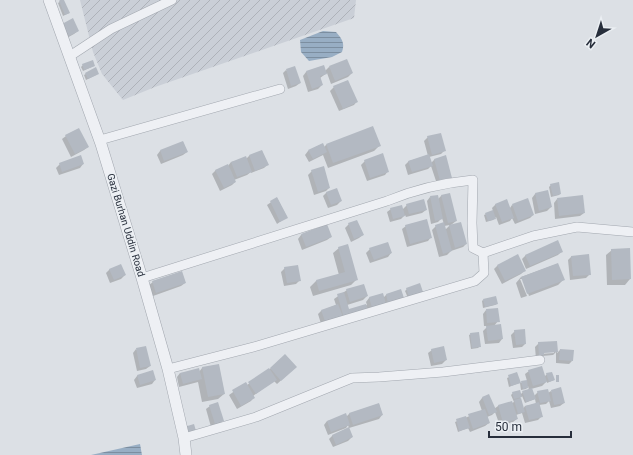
<svg xmlns="http://www.w3.org/2000/svg" width="633" height="455" viewBox="0 0 633 455" font-family="Roboto,sans-serif">
<style>
.industrial{fill:url(#industrial-furrows)}
.water{fill:url(#water-rules)}
.shadow{fill:#0003;fill-rule:evenodd}
.building{fill:#b3b9c2}
.lines{fill:none;stroke-linecap:round;stroke-linejoin:round}
.minor-casing{stroke:#a2a7af;stroke-width:10}
.tertiary-casing{stroke:#a2a7af;stroke-width:12}
.minor{stroke:#eef0f4;stroke-width:9}
.tertiary{stroke:#eef0f4;stroke-width:11}
.labels{text-anchor:middle;dominant-baseline:central;stroke-width:3;stroke-linejoin:round;paint-order:stroke}
.street-label{font-size:10px;fill:#272e3b;stroke:#ebeff3}
</style>
<defs>
<pattern id="industrial-furrows" width="10" height="10" patternUnits="userSpaceOnUse"><rect width="10" height="10" fill="#cacfd7"/><path d="M-1 1l2-2M0 10L10 0M9 11l2-2" fill="none" stroke="#aeb2b9"/></pattern>
<pattern id="water-rules" width="6" height="5" patternUnits="userSpaceOnUse"><rect width="6" height="5" fill="#98aec4"/><path d="M0 2.5h6" fill="none" stroke="#7c8ea0"/></pattern>
</defs>
<rect width="100%" height="100%" fill="#dce0e5"/>
<path class="industrial" d="M80,0h276l-2,18 -199,69 -32,13 -21,-26 -9,-22z"/>
<g class="water">
<path d="M323,31l13,1c6,7 9,11 6,20l-10,5 -23,4 -8,-9 -1,-12z"/>
<path d="M140,444l2,11h-51z"/>
</g>
<g class="shadow">
<path d="M63,0l6,13 -6,3 -5,-13z"/>
<path d="M63,24l15,7 -4,3 -9,5z"/>
<path d="M83,65l11,1 -11,5 -2,-4z"/>
<path d="M329,67l23,6 -4,4 -17,7 -4,-11 -7,5 2,7 -4,4 -10,3 -5,-16 3,-4 19,-1z"/>
<path d="M95,69l1,6 -10,5 -2,-5z"/>
<path d="M286,70l14,13 -4,3 -8,3 -5,-16z"/>
<path d="M334,87l23,14 -3,4 -15,6 -9,-20z"/>
<path d="M66,136l22,11 -4,3 -13,7 -9,-18z"/>
<path d="M428,137l17,13 -4,4 -12,3 2,6 3,-3 11,-3 6,20 -14,7 -6,-18 -3,3 -20,6 -3,-10 4,-4 19,-5 -4,-15z"/>
<path d="M183,142l4,10 -4,3 -22,9 -4,-9 3,-4z"/>
<path d="M322,144l2,3 2,-2h54l-6,6 -46,17 -5,-13 -14,7 -4,-7 3,-4z"/>
<path d="M262,151l5,14 -3,3 -13,5v-1l-4,3 -13,5 1,2 -3,3 -12,6 -8,-17 4,-4 12,-4 3,-4 15,-3 3,-3z"/>
<path d="M365,161l23,10 -3,4 -18,6 -6,-16z"/>
<path d="M60,164h23l-3,4 -21,7 -3,-7z"/>
<path d="M312,171l17,17 -3,3 -12,4 -6,-20z"/>
<path d="M551,185l9,9 -1,1 -8,2 -2,-10z"/>
<path d="M327,192l14,9 -4,4 -9,3 -5,-12z"/>
<path d="M547,192l4,15 -4,4 -12,3 -3,-16 3,-4z"/>
<path d="M449,194l7,27 -5,4 15,19 -3,3 -12,4 -4,4 -8,2 -7,-27 4,-4 8,-2 -2,-6 -4,4 -7,2 -4,-23 3,-4 8,2 3,-3zM450,225l-5,5 -1,-4z"/>
<path d="M277,198l10,19 -10,7 -10,-19z"/>
<path d="M557,199l27,14 -4,3 -25,3 -1,-16z"/>
<path d="M496,204l14,4 2,-3 21,10 -3,3 -15,6 -3,-6 -2,3 -11,4 -3,-8 -3,3 -7,2 -2,-7 9,-4 -1,-3z"/>
<path d="M407,205l19,5 -4,3 -16,4 -1,-2 -4,4 -11,3 -3,-10 4,-3h12z"/>
<path d="M349,224l14,11 -4,3 -8,4 -6,-14z"/>
<path d="M326,225l5,12 -4,3 -25,10 -4,-11 3,-4z"/>
<path d="M406,226l25,11 -3,4 -21,6 -5,-18z"/>
<path d="M339,248l18,31 -6,6 -38,11 -3,-9 6,-6 23,-6 -6,-22z"/>
<path d="M370,249l21,4 -3,4 -18,6 -4,-10z"/>
<path d="M612,250l18,29 -5,6h-18l-1,-30z"/>
<path d="M562,251l-4,4 -32,14 -4,-10 4,-4z"/>
<path d="M517,256l8,14 -4,4 -19,10 -8,-15 3,-3z"/>
<path d="M572,256l18,18 -4,4 -16,2 -2,-20z"/>
<path d="M557,264l6,16 -5,5 -29,11 -6,-17h-3l7,17 -6,2 -5,-15 5,-6z"/>
<path d="M285,268l14,13 -3,3 -12,2 -3,-14z"/>
<path d="M110,269l15,6 -4,4 -11,4 -4,-10z"/>
<path d="M153,282l32,1 -4,3 -28,10 -4,-11z"/>
<path d="M407,289l13,4 -12,5 -3,-7z"/>
<path d="M347,290l20,6 -4,4 -16,5 2,6 18,-6 -1,-3 3,-4 13,-4 1,4 3,-3 17,3 -81,29 -4,-13 3,-3 15,-6 -2,-6z"/>
<path d="M483,300l14,4 -2,1 -12,3 -1,-7z"/>
<path d="M486,310l12,11 -4,5 8,13 -3,4 -14,1 -2,-13 5,-5h-4l-1,-12z"/>
<path d="M515,331l10,13 -3,3 -9,1 -2,-13z"/>
<path d="M471,334l8,13 -1,1 -7,1 -2,-14z"/>
<path d="M556,342l1,11 3,-3 12,11 -3,3 -13,-1v-11l-3,3 -11,1 -6,3 -1,-12 4,-4zM554,351v2l-15,1v-2z"/>
<path d="M136,349l14,17 -4,3 -9,2 -4,-18z"/>
<path d="M432,350l14,10 -4,4 -11,2 -3,-13z"/>
<path d="M285,355l11,12 -19,17 -3,-3 -21,15 1,1 -3,4 -14,8 -8,-14 17,-12 1,2 23,-16z"/>
<path d="M218,365l6,29 -6,5 -16,3 -4,-20 -19,5 -2,-10 3,-4 19,-1 3,-4z"/>
<path d="M152,371l3,9 -3,4 -15,4 -3,-8 3,-4z"/>
<path d="M529,371l15,6 3,-3 7,6 -7,3v-2l-5,5 -11,3 3,7 4,-4 10,1 3,-2 13,12 -4,3 -9,2 -2,-7 -3,3 -7,1 3,11 -4,4 -13,3 -3,-10 -6,2 1,4 -4,3 -13,4 -5,-14 -3,3 -5,2 2,6 -4,3 -15,6 -2,-4 -10,4 -3,-10 27,-11 -3,-9 3,-4 7,-2 5,13 4,-3 13,-4 1,1 2,-1 -3,-7 2,-2 8,1 2,-2 6,-2 -1,-4 -2,3 -5,1 -1,-7 7,-2 -2,-7zM522,396l3,7 10,-4 1,5 -11,2 -2,3 -3,-11z"/>
<path d="M516,374l3,9 -10,4 -2,-9z"/>
<path d="M379,404l3,11 -3,4 -30,9 -1,-3 -2,3 -18,7 -4,-10 3,-4 19,-4 3,-3z"/>
<path d="M210,406l12,15 -3,4 -8,2 -5,-18z"/>
<path d="M333,435l19,2 -4,4 -15,6 -4,-8z"/>
</g>
<g class="building">
<path d="M60,0h4l6,13 -5,2 -6,-14z"/>
<path d="M73,18l6,13 -10,5 -7,-12z"/>
<path d="M347,59l6,14 -18,8 -6,-15z"/>
<path d="M93,60l2,6 -11,4 -2,-6z"/>
<path d="M324,65l3,9 -7,2 3,9 -11,4 -6,-18z"/>
<path d="M295,66l6,17 -10,3 -5,-17z"/>
<path d="M96,67l3,7 -11,5 -3,-6z"/>
<path d="M348,80l10,22 -15,7 -10,-23z"/>
<path d="M373,126l8,20 -48,17 -7,-19z"/>
<path d="M79,128l10,19 -14,7 -10,-19z"/>
<path d="M441,133l5,18 -14,4 -5,-19z"/>
<path d="M183,141l5,11 -24,9 -4,-11z"/>
<path d="M323,143l4,9 -14,7 -5,-9z"/>
<path d="M262,150l7,15 -14,6 -6,-16z"/>
<path d="M383,153l6,19 -19,6 -6,-18z"/>
<path d="M429,154l4,12 -21,6 -4,-11z"/>
<path d="M81,155l3,9 -22,8 -3,-9z"/>
<path d="M446,155l6,23 -12,3 -6,-22z"/>
<path d="M246,156l6,16 -15,5 -6,-15z"/>
<path d="M228,164l8,18 -12,6 -9,-18z"/>
<path d="M324,166l6,22 -12,4 -7,-22z"/>
<path d="M559,182l2,12 -8,2 -3,-12z"/>
<path d="M337,188l5,13 -11,4 -5,-13z"/>
<path d="M548,190l4,17 -13,4 -4,-18z"/>
<path d="M450,193l7,28 -9,2 -7,-28z"/>
<path d="M438,195l5,24 -8,2 -5,-25z"/>
<path d="M583,195l2,18 -26,3 -2,-18z"/>
<path d="M277,197l11,21 -8,4 -10,-21z"/>
<path d="M528,198l6,17 -16,6 -6,-17z"/>
<path d="M424,199l3,11 -18,4 -3,-10z"/>
<path d="M507,199l7,19 -12,4 -7,-18z"/>
<path d="M402,205l3,11 -12,3 -3,-11z"/>
<path d="M493,210l3,9 -8,2 -3,-8z"/>
<path d="M427,219l5,19 -22,6 -5,-19z"/>
<path d="M357,220l7,15 -10,4 -6,-16z"/>
<path d="M444,222l8,29 -9,3 -8,-29z"/>
<path d="M461,222l6,22 -12,4 -6,-23z"/>
<path d="M327,224l5,13 -26,10 -5,-13z"/>
<path d="M558,240l5,12 -33,14 -5,-11z"/>
<path d="M388,242l4,11 -18,7 -5,-12z"/>
<path d="M348,244l10,36 -39,11 -3,-11 29,-8 -7,-25z"/>
<path d="M630,248l1,31 -19,1 -1,-31z"/>
<path d="M518,254l8,17 -21,10 -8,-16z"/>
<path d="M589,254l2,21 -18,1 -2,-20z"/>
<path d="M558,263l7,17 -38,14 -6,-17z"/>
<path d="M121,264l5,11 -12,5 -5,-11z"/>
<path d="M298,265l3,16 -14,2 -3,-16z"/>
<path d="M182,271l4,12 -30,10 -4,-12z"/>
<path d="M420,283l3,9 -14,5 -3,-9z"/>
<path d="M364,284l4,12 -18,6 -4,-13z"/>
<path d="M401,289l3,9 -16,5 -2,-9z"/>
<path d="M344,292l5,17 17,-5 2,7 -24,7 -7,-24z"/>
<path d="M383,293l3,11 -14,4 -3,-11z"/>
<path d="M496,296l2,8 -13,3 -2,-8z"/>
<path d="M338,304l5,13 -17,7 -5,-14z"/>
<path d="M498,308l2,14 -13,1 -1,-14z"/>
<path d="M501,324l2,15 -15,2 -2,-15z"/>
<path d="M525,329l1,15 -10,1 -2,-15z"/>
<path d="M479,332l2,15 -9,1 -2,-15z"/>
<path d="M557,341l1,11 -14,1v2l-5,1 -1,-14z"/>
<path d="M146,346l5,20 -11,2 -4,-20z"/>
<path d="M444,346l3,14 -13,3 -3,-14z"/>
<path d="M560,349l14,1 -1,11 -14,-1z"/>
<path d="M285,354l12,13 -16,14 -11,-13z"/>
<path d="M219,364l6,30 -17,3 -6,-30z"/>
<path d="M542,366l5,16 -14,4 -5,-16z"/>
<path d="M199,368l3,11 -19,5 -3,-11z"/>
<path d="M269,368l8,12 -21,14 -8,-12z"/>
<path d="M153,370l3,10 -16,5 -3,-10z"/>
<path d="M517,372l4,11 -10,3 -3,-11z"/>
<path d="M552,372l3,8 -6,2 -3,-9z"/>
<rect x="556" y="375" width="3" height="7"/>
<path d="M527,380l1,8 -5,1 -2,-8z"/>
<path d="M246,382l9,16 -14,8 -9,-16z"/>
<path d="M561,387l4,16 -11,2 -3,-15z"/>
<path d="M532,388l4,11 -10,3 -4,-11z"/>
<path d="M548,389l3,12 -11,2 -3,-12z"/>
<path d="M520,390l2,7 -8,2 -2,-7z"/>
<path d="M489,394l8,18 -8,3 -7,-18z"/>
<path d="M521,398l4,14 -7,2 -4,-14z"/>
<path d="M512,401l6,18 -15,4 -5,-18z"/>
<path d="M218,402l6,19 -9,3 -6,-19z"/>
<path d="M539,402l4,15 -14,3 -4,-14z"/>
<path d="M379,403l4,12 -30,10 -4,-12z"/>
<path d="M485,409l5,14 -17,6 -5,-15z"/>
<path d="M346,413l4,12 -19,7 -4,-11z"/>
<path d="M466,416l4,12 -11,3 -3,-12z"/>
<path d="M194,424l2,7 -10,3 -2,-7z"/>
<path d="M349,427l4,10 -17,8 -4,-10z"/>
</g>
<g class="lines">
<g class="minor-casing">
<g id="minor">
<path d="M70,56l41,-27 61,-29"/>
<path d="M100,140l180,-51"/>
<path d="M142,278l245,-77c29,-12 55,-18 86,-21l-1,43 1,25 10,5 50,-17 44,-9 56,5"/>
<path d="M168,369l89,-23 218,-65 9,-8 -1,-20"/>
<path d="M184,438l72,-21 96,-39 27,-1 64,-5 97,-12"/>
</g>
</g>
<g class="tertiary-casing">
<path id="tertiary" d="M49,0l52,144 41,134 26,91 16,69 2,17"/>
</g>
<use href="#minor" class="minor"/>
<use href="#tertiary" class="tertiary"/>
</g>
<g class="labels">
<g class="street-label">
<text transform="translate(126 225) rotate(73)">Gazi Burhan Uddin Road</text>
</g>
</g>
<g transform="translate(597 36) rotate(219)" stroke="#ebeff3" stroke-width="3" paint-order="stroke">
<path d="M0-3L7 15L0 10L-7 15Z" fill="#272e3b"/>
<text y="-6" font-size="11" font-weight="bold" text-anchor="middle" fill="#272e3b">N</text>
</g>
<path d="M489 431v6h82v-6" fill="none" stroke="#272e3b" stroke-width="2"/>
<text x="495" y="431" font-size="12" fill="#272e3b" stroke="#ebeff3" stroke-width="3" paint-order="stroke">50 m</text>
</svg>
